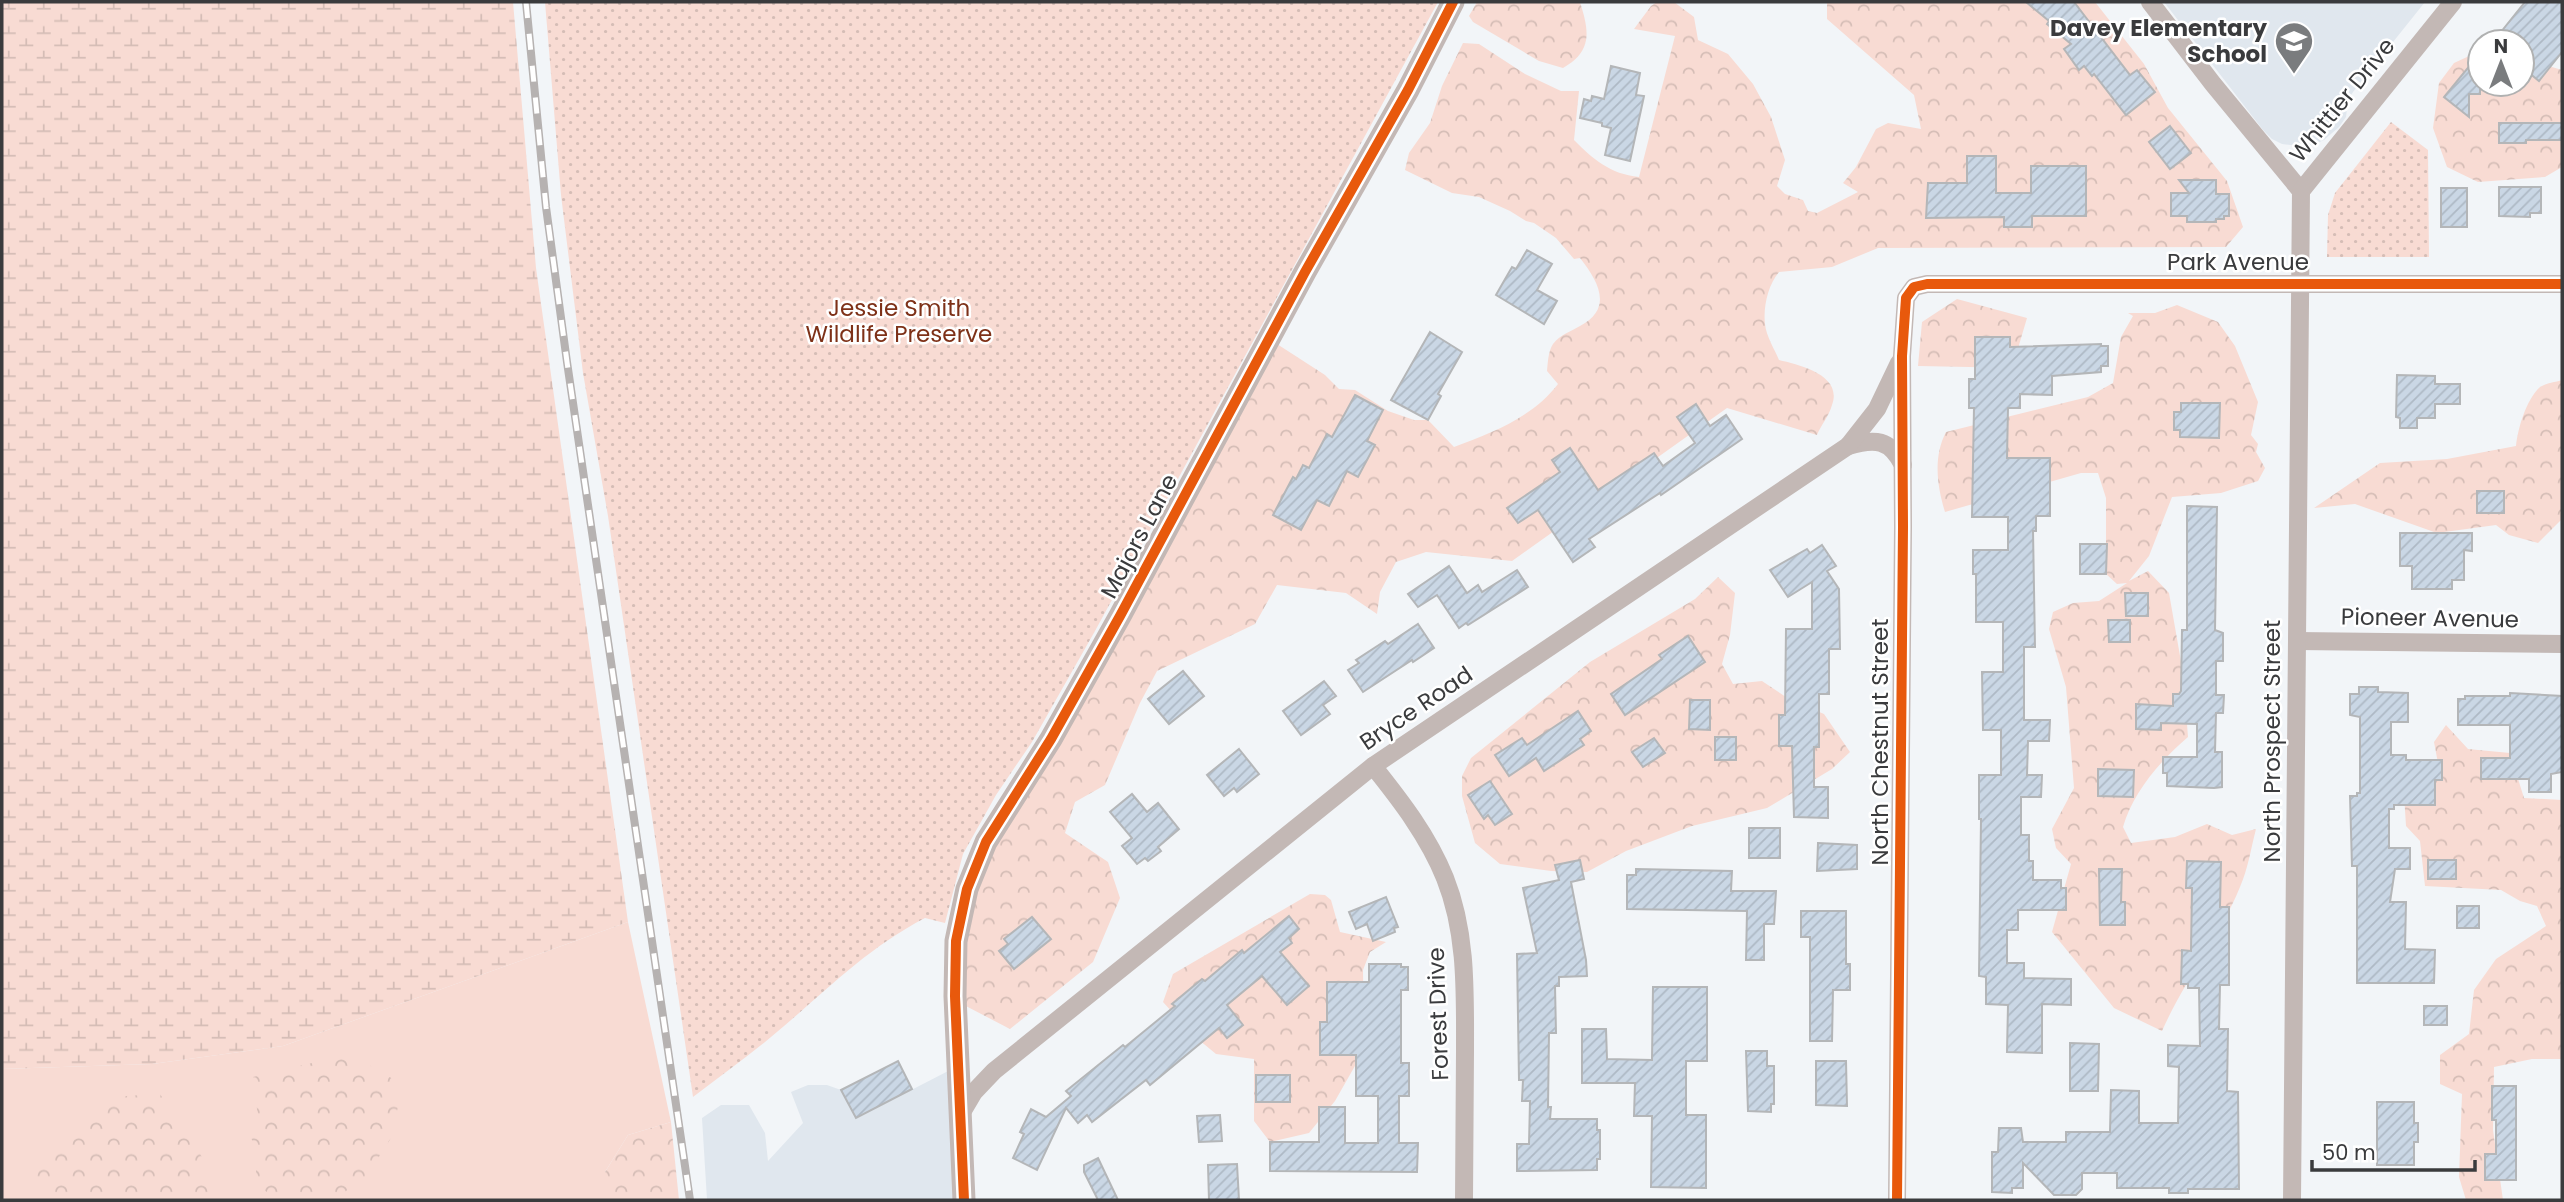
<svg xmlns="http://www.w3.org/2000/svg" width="2564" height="1202" viewBox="0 0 2564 1202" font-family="Poppins,sans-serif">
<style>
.built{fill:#e0e7ee}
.grass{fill:#f8dbd3}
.forest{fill:url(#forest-crowns)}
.wetland{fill:url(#wetland-marsh)}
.park{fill:url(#park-dots)}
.building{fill:url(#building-hatch);stroke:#b4b6b8;stroke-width:2}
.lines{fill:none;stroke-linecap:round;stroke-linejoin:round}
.minor{stroke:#c3b8b5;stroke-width:18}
.tertiary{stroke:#c3b8b5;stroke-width:23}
.rail-casing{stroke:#b6b2b1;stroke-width:8}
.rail{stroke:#fff;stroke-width:5;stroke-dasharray:16;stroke-linecap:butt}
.cycleway-casing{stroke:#fff;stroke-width:15}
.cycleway{stroke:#e8590c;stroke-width:10}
.labels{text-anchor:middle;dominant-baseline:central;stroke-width:5;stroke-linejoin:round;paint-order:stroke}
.poi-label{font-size:23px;font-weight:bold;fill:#3a3b3d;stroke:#fff;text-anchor:end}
.street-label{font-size:23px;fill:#3a3b3d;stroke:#fff}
.park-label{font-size:23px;fill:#7e3118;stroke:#fff}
</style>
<defs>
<pattern id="forest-crowns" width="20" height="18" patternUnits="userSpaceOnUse" patternTransform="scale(1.75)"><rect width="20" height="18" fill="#f8dbd3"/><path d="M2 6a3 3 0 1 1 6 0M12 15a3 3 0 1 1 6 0" fill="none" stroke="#d5bdb6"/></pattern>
<pattern id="wetland-marsh" width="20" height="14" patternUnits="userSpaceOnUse" patternTransform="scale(1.75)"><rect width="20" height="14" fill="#f8dbd3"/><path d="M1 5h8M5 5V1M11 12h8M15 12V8" fill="none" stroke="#d5bdb6"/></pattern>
<pattern id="park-dots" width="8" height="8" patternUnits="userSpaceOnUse" patternTransform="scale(1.75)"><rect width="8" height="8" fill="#f8dbd3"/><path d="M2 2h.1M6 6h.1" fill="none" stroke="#d5bdb6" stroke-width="1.8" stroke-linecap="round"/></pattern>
<pattern id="building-hatch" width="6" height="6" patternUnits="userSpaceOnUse" patternTransform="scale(1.75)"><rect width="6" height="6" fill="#cad7e5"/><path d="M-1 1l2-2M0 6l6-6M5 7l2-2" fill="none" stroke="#aeb9c5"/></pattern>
</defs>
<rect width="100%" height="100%" fill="#f2f5f8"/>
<g class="built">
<path d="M2164,2h261l-72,90 -5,8 -2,17 -7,10 -15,13 -11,5 -12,1 -19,-2 -10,-5 -9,-9z"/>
<path d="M954,1068l5,132h-252l-5,-82 19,-13h28l16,28 3,28 35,-38 -12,-31 17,-7h19l14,5 16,28z"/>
</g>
<path class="grass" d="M628,922l43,200 -43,13 -23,37v28h-603v-131l150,-5 131,-18z"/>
<g class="forest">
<path d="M1477,2h103c9,29 13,49 -17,66l-24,-7 -66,-39 -4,-6z"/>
<path d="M1657,2h17l20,15 4,23 30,14 25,30 18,33 14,43 -8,26 8,8 18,6 5,11 9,2 41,-21 -15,-9 13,-16 20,-38 12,-6 33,6 -7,-34 -87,-76v-17h268l49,62 24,44 59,73 16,46 -17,20 -348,1 -46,19 -53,5c-11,13 -16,35 -14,52 1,12 10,26 14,36 21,5 64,15 53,45 -3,11 -11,20 -15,30l-90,-27 -215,153 -86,-9 -30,10 -16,30 -3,22 -31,-21 -69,-8 -22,39 -98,47 -17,32 -35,82 -30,17 -10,31 43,29 12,36 -27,64 -83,67 -48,-25 4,-62 10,-53 20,-46 281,-499 48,31 14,14 16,1 33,21 26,9h14l26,27c38,-14 79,-30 104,-63l-11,-13c1,-9 1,-19 6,-27 8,-10 17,-12 27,-18 34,-18 18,-45 0,-68l-6,1 -18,-21 -22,-15 -8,-2 -16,-10 -31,-14 -27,-4 -47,-23 4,-17 21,-30 12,-37 21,-43 16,1 46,30 36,17h18l-5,49c19,19 36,34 65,37l36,-141 -41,-7 17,-23z"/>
<path d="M2480,51v33h42v-26l40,12v97l-17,10 -67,5 -31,-15 -14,-39 6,-45 15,-20z"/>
<path d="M1957,299l70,19 -8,27v23l-101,-2 4,-44z"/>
<path d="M2177,305l41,17 17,24 23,56 -7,33 7,9 -2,8 9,16 -7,13 -37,12 -49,4 -23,59 -20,25 19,-10 21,22 14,80 5,64c-27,23 -55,55 -65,90l8,16 44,-6 32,-13 25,11 24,-6c-5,19 -8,40 -16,58 -21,51 -56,94 -78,144l-48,-23 -62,-76 19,-68 -15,-16 -4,-19 22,-41 -8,-101 -17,-58 4,-17 20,-9 26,-2 28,-18 -10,1 -11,-10v-76l-8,-25h-17l-136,39c-8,-26 -12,-55 1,-80l142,-35 25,-14 8,-46 12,-21 -5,-3h27z"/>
<path d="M2562,380v139l-24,24 -29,-8 -13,-10 -59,8 -82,-29 -41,4 66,-45 67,-4 69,-13c2,-18 10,-46 24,-59 6,-4 16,-5 22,-7z"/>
<path d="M1718,577l17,16 -5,42 -8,29 11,20 29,-3 27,18 35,15 26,38 -18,17 -65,39 -75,18 -66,25 -39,21 -36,-1 -51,-7 -25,-21 -13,-47v-20l9,-18 119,-96 105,-63z"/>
<path d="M2446,725l22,24 42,4 14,45 38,2v259h-30l-38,8 -1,63 10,70h-37l-7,-23 3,-83 -22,-10v-29l29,-21 5,-44 22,-31 50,-33 -9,-20 -17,-5 -19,-11 -76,-4 -5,-45 -14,-15 -3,-48 38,1 -7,-37z"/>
<path d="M1310,894l15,1 6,5 9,32 46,10 -16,10 -7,18 1,80 -29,51 -26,32 -39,9 -16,-21v-62l-38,-5 -23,-19 -30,-33 10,-28z"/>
<path d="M350,1054l43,25 6,23 -8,36 -25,39 -33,23h-57l-20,-17v-31l-7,-21 9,-14 -5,-40z"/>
<path d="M160,1094l50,75 7,31h-179l-3,-9 -1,-19 27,-31 30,-25 35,-20z"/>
<path d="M671,1122l8,78h-74v-28l23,-37z"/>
</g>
<path class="wetland" d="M2,2h511l23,266 92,654 -345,124 -131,18 -150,5z"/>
<g class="park">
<path d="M545,2h893l-343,629 -63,111 -36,53 -33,59 -18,69 -20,-5c-60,31 -103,77 -154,119 -25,21 -52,40 -78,60l-85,-581 -25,-143 -22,-178z"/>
<path d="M2391,122l37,28 1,107h-102l1,-42 7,-22z"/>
</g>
<g class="building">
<path d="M2026,2h48l56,73 7,-5 18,22 -29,23 -32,-41 -2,2 -8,-10 -5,4 -15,-21 7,-5 -24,-20 2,-3z"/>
<path d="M2525,2h37v50l-23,29 -17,-14v-25h-29z"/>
<path d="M2480,53v41h-11v23l-25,-20z"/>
<path d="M1611,66l29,7 -4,22 8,1 -14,65 -25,-6 6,-27 -9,-2v-3l-22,-5 4,-19 7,2 1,-5 12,3z"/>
<path d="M2499,123h63v17h-36v3h-27z"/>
<path d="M2170,126l21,27 -21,16 -21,-27z"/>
<path d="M1967,156h29v37h35v-27h55v50h-54v11h-28v-10l-78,1 2,-35h39z"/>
<path d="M2179,180h37v14h13v22h-5v3h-8v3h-29v-6h-16v-23h18z"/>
<path d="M2499,187h42v26h-11v4l-31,-1z"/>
<rect x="2441" y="188" width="26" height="39"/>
<path d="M1527,250l25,14 -15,26 20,11 -13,23 -48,-29 16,-28 4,2z"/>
<path d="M1430,332l32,20 -24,42 3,2 -13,24 -37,-20z"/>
<path d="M1975,337h35v10l91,-3v2h7v20h-7v6l-49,4v19l-32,-1v14h-12l-1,50h43v58h-14v15h-3l2,116h-11v73h26l-1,21h-21l-1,34h15l-1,22h-20v38h8v26h4v19h28v8h5v22h-48v20h-11v33h17v15l47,1v26l-29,-1v49l-35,-1 1,-47 -22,-1v-27l-7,-1 2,-157h-2v-44h22v-45h-18l-1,-58h21v-50h-27v-48h-3v-24h35v-33h-36l2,-109h-5v-29h6z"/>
<path d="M2397,375l38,1v8h25v20h-25v14h-18v10h-17v-10l-4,-1z"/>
<path d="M1355,395l28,15 -16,31 8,4 -17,32 -11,-6 -18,35 -12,-6 -16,30 -28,-15 20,-38 3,2 7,-14 6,3 18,-34 5,3z"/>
<path d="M2181,403h39l-1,35 -39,-1v-7h-6v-18h7z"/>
<path d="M1696,404l14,22 16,-11 16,24 -81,56 -1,-2 -71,46 6,8 -22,15 -35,-52 -20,13 -11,-15 53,-36 -8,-12 18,-12 28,42 56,-37 9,13 32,-23 -18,-26z"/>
<rect x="2477" y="491" width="27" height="22"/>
<path d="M2187,506l30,1 -2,123 8,3v28h-7v34h8l-1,18h-7l-1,39h7v35l-8,1 -47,-2v-13h-4v-16h34v-33l-36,-1v7l-25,-1v-25l37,2v-12h6l2,-3 1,-61h5z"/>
<path d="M2400,533h72v18l-8,-1v30h-12v9h-40v-23h-12z"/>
<path d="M2080,544h27l-1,30h-26z"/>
<path d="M1822,545l14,21 -9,5 12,18 1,60h-11v45h-10v53h-5v40h14v31l-34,-1 -2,-71h-13v-31h6l1,-86h26v-47l-24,15 -18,-27 37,-21 3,4z"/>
<path d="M1449,566l18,27 11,-8 4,7 35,-22 11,17 -60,38 -2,-2 -7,5 -22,-33 -19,12 -10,-13z"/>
<path d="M2125,593h23v23h-22z"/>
<path d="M2108,620h22v22h-21z"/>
<path d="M1418,624l16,24 -21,14 -1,-2 -49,32 -15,-22 11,-7 -3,-3 29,-19 3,3z"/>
<path d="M1688,636l17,26 -80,53 -14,-21 51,-35 -3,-4z"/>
<path d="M1183,671l21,25 -35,28 -21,-25z"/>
<path d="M1324,681l12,15 -13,9 7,9 -29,21 -18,-24z"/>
<path d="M2359,687h19v5l30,1v29h-17v33h15v5h36v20h-7v25h-41v4h-5v39h21v21h-15l-5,33h16l-1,47 30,1 -1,33h-77v-117h-5l-2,-70h7v-3h3v-76l-10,-2v-21h9z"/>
<path d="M2510,693l52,3v76l-11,2v18h-22v-13h-48v-21h29v-33h-52v-26h7v-3h45z"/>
<path d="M1690,700h20v30l-21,-1z"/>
<path d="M1578,711l13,20 -11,8 4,6 -40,26 -8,-13 -27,18 -14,-21 27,-17 5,7z"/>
<rect x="1715" y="737" width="21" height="23"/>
<path d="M1654,738l11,15 -22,14 -11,-15z"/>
<path d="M1239,749l20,25 -22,18 -3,-4 -10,8 -17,-21z"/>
<path d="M2098,769l36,1 -1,27 -35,-1z"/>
<path d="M1490,781l22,33 -17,11 -7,-10 -4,4 -16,-24z"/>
<path d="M1132,794l15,18 11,-9 21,26 -21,18 3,4 -13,10 -3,-3 -8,6 -15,-18 10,-8 -22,-26z"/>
<rect x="1749" y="828" width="31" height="30"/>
<path d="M1818,843l39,2v24l-40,2z"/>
<path d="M1580,860l4,19 -13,3 15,78 1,16 -28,1v9h-4l1,47h-7l-1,74h3l-1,12h47v11h3v29h-3v11l-80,1v-27h12l1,-43h-8l1,-21h-4l-2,-126 20,-1 -14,-65 36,-8 -4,-15z"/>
<rect x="2428" y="860" width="28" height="19"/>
<path d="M2187,861l34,1 -1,45h9v78h-9l-1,44h9l-1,62 11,1 1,97h-51v4h-19v-5h-52v-15h-35v16l-6,6h-22l-31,-32v25h-11v5l-20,-1v-40h6l1,-24h22l2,14h43v-10h44l1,-42 28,1v32h39l1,-56 -11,-1v-21l32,1 -1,-58h-11v-4h-7l1,-34 9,1 1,-63h-6z"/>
<path d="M1636,869l96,2 -1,20h45l-2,33h-10v36h-18l1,-49 -120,-2v-34h9z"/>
<path d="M2099,869h23l-1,33h4v23h-25z"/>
<path d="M1386,897l12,30 -4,1 1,4 -22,9 -6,-17 -11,5 -7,-17z"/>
<rect x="2457" y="906" width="22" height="22"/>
<path d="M1801,911h45v53h4v26h-17l-1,51h-22v-104h-9z"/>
<path d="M1289,916l10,13 -10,9 3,5 -12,9 29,34 -22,19 -25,-29 -35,29 16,20 -16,13 -8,-10 -69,57 -4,-5 -54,42 -5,-7 -9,8 -12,-15 -29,62 -24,-12 11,-24 -4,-2 11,-23 15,8 25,-21 -5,-5 57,-46 2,2 50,-41 -3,-2 30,-25 3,2 37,-31 2,3z"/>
<path d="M1032,917l19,22 -37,30 -15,-18 9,-7 -4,-5z"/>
<path d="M1369,964h32v3h7v23h-7v73h8v33h-10v47h19l-1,29 -147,-1v-29h49v-35h26v36h33v-47h-22v-41h-36v-33h7v-40h42z"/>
<path d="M1653,987h54v74h-21v54h20v73l-55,-1 1,-71h-18l1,-33h-53v-54h24l1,30 45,1z"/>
<rect x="2424" y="1006" width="23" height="19"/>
<path d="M2070,1043l29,1 -1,47h-28z"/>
<path d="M1746,1051h21v15h7v38h-3v8l-23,-1z"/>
<path d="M898,1061l14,28 -56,29 -15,-28z"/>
<path d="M1816,1061h30l1,45 -31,-1z"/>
<rect x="1256" y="1075" width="34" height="27"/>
<path d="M2492,1086h24v94h-31v-26h11v-34h-4z"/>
<path d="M2377,1102h37v21h4v19h-4v23h-37z"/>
<path d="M1220,1115l2,26 -23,1 -2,-26z"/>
<path d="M1098,1158l20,42h-20l-14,-28v-7z"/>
<path d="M1237,1164l2,36h-30l-1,-35z"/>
</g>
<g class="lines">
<g class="minor">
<path d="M2150,2l63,82 88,107"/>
<path d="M1848,446c27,-8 42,-7 55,19"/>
<path d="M2297,641l265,3"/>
<path d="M1373,766c28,35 55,70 72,112 22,55 20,114 20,173 0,50 -1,100 -1,149"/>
<path d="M961,1114l13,-22 20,-21 379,-305 475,-320 29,-37 22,-46"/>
<path d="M1897,1200l6,-673 -1,-171 4,-58 8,-11 13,-3h635"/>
<path d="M2292,1200l9,-1009 152,-189"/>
</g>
<path class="tertiary" d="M964,1200l-9,-204 1,-55 11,-52 19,-47 65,-103 69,-123 185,-344 103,-182 45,-88"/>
<g class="rail-casing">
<path id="rail" d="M526,2l20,205 21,155 123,838"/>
</g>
<use href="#rail" class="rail"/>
<g class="cycleway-casing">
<g id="cycleway">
<path d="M964,1200l-9,-204 1,-55 11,-52 19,-47 65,-103 69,-123 185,-344 103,-182 45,-88"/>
<path d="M1897,1200l6,-673 -1,-171 4,-58 8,-11 13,-3h635"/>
</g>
</g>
<use href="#cycleway" class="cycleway"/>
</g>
<defs>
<g id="school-pin" transform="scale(2.0125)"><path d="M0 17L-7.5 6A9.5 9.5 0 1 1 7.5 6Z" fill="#7a7c7e" stroke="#fff"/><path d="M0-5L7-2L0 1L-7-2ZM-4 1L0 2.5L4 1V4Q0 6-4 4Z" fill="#fff"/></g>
</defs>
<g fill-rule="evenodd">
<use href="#school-pin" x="2294" y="41"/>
</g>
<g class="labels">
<g class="poi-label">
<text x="2267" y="28">Davey Elementary<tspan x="2267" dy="26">School</tspan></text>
</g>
<g class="street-label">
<text transform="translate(2342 100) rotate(-51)">Whittier Drive</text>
<text x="2238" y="262">Park Avenue</text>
<text transform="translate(1139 536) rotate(-62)">Majors Lane</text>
<text transform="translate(2430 618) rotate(1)">Pioneer Avenue</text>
<text transform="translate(1416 708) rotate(-34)">Bryce Road</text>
<text transform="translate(2272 741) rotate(-90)">North Prospect Street</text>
<text transform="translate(1880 742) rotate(-90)">North Chestnut Street</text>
<text transform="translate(1438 1014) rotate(-92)">Forest Drive</text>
</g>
<g class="park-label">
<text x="899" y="308">Jessie Smith<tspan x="899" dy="26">Wildlife Preserve</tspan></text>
</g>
</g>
<rect width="2564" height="1202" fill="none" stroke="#3a3b3d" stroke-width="7"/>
<g transform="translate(2501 63)"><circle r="33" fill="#ffffff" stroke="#b0b1b1" stroke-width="2"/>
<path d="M0-5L12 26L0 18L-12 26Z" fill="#7a7c7e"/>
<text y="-10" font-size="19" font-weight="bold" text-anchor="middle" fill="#3a3b3d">N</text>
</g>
<path d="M2312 1160v10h163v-10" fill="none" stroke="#3a3b3d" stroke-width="3.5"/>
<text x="2322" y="1160" font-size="21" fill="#3a3b3d" stroke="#ffffff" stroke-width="5" paint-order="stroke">50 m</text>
</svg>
